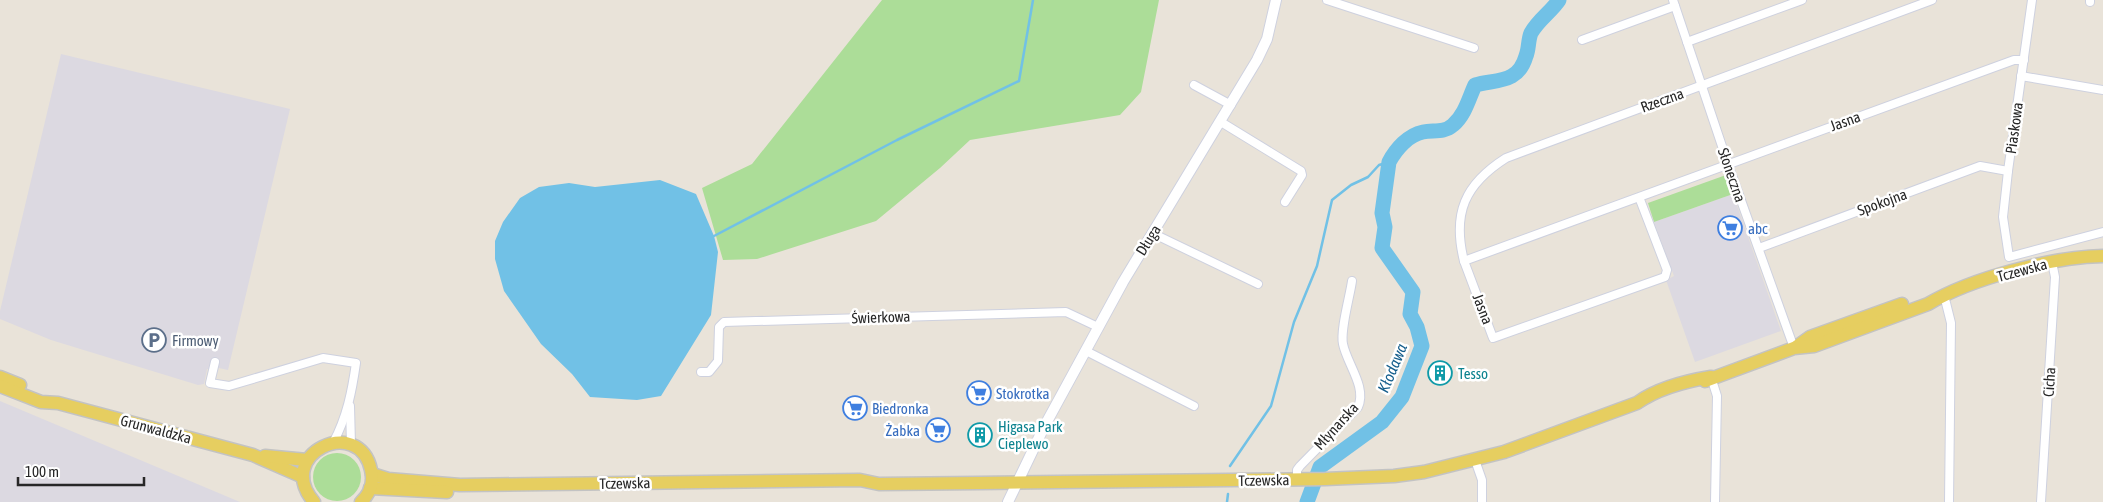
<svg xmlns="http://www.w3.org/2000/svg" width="2103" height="502" viewBox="0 0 2103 502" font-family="'Asap Condensed',sans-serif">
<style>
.industrial{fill:#dcd9e1}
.green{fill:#acdd98}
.water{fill:#71c1e6}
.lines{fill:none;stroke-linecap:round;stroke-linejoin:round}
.stream{stroke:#71c1e6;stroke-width:2.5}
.river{stroke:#71c1e6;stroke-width:15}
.minor-casing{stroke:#ced1df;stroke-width:10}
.tertiary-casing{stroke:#ced1df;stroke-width:12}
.primary-casing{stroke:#c3c3c3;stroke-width:15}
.minor{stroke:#fff;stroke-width:8}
.tertiary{stroke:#fff;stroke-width:10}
.primary{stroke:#e6ce60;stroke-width:12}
.labels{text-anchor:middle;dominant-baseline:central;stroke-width:5;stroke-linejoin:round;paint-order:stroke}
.street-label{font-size:15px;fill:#272727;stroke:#fff}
.shop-label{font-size:15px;fill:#366cbe;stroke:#fff;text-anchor:start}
.service-label{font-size:15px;fill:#4e5e75;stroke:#fff;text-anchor:start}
.culture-label{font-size:15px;fill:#0d838f;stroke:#fff;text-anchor:start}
.water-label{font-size:16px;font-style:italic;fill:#155e8c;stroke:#fff}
</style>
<rect width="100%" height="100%" fill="#e9e3d9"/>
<g class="industrial">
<path d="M61,54l229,55 -62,261 -18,-4 -1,3h-2l-3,15 -6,1 -147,-45 -51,-21v-8z"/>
<path d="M1733,194l48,137 -86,31 -29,-82 8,-4 -20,-54z"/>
<path d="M0,401l240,101h-240z"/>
</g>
<g class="green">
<path d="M882,0h277l-18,92 -21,23 -150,25 -30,28 -64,53 -119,38 -34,1 -21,-72 50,-24z"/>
<path d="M1726,175l7,19 -79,28 -6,-19z"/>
<circle cx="337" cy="477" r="24"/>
</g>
<path class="water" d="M660,180l36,14 18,42 4,16 -7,63 -50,81 -24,4 -47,-3 -18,-23 -31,-30 -37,-53 -9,-32v-18l8,-19 17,-24 19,-11 30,-4 26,4z"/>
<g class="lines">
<g class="stream">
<path d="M714,236l183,-96 122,-59 14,-81"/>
<path d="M1230,466l41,-60 23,-84 23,-56 15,-66 19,-15 17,-8 11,-12 10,-3"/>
<path d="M1227,502l1,-8"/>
</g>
<path class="river" d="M1307,502l13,-35 62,-45 20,-25 20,-51 -5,-19 -7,-13 3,-22 -31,-44 3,-21 -3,-14 7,-51c7,-13 19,-27 34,-30 11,-2 21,1 30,-7 12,-10 16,-27 22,-40 22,-6 43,-1 51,-29 3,-7 2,-16 5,-23 7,-13 20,-21 28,-33"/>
<g class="minor-casing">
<g id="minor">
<path d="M1327,0l147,48"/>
<path d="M1673,0l55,164 66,184"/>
<path d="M2032,0l-24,171 -5,46 6,40 94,-25"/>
<path d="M2090,2v-2"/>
<path d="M1582,40l93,-34"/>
<path d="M1687,42l115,-42"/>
<path d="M2021,76l82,14"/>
<path d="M1194,85l37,20"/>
<path d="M1221,122l80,49 1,4 -17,27"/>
<path d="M1639,197l28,73 -2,7 -172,61 -29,-77 550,-201h10"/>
<path d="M1152,233l106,51"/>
<path d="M1759,248l221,-82 28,5"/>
<path d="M1464,261c-12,-48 1,-77 42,-103l426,-158"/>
<path d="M1944,295l7,28 -2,179"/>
<path d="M1086,351l108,55"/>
<path d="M215,362l-5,21 19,3 94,-28 33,5c-4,28 -9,54 -23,80"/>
<path d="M701,372h8l9,-11 1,-34 5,-5 342,-10 32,15"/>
<path d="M1711,377l6,19 -2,106"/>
<path d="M350,406l1,39"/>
<path d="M1475,460l7,20v22"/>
<path d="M1297,480v-10l3,-4 58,-59c9,-20 -11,-43 -15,-63 -3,-14 7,-48 9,-63"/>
<path d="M2041,502l14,-225 -3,-15"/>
</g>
</g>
<g class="tertiary-casing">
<path id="tertiary" d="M1008,502l36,-75 79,-145 134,-222 10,-21 9,-39"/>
</g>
<g class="primary-casing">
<g id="primary">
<path d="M1796,347l14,-10 92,-33"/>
<path d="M0,377l20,8"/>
<path d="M1705,381l89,-33 20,-2 114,-42c44,-26 124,-47 175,-48"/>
<path d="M0,386l41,16 17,1 195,52 50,22"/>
<path d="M265,456l42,4"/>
<path d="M372,474l16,5 72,6 400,-5 19,4 100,-1 346,-4 69,-3 30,-4 80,-20 133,-49c21,-15 49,-22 74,-26"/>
<path d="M370,488l77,4"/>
<path d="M314,502c-41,-48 45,-88 57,-32 3,12 -1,24 -10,32"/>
</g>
</g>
<use href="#minor" class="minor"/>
<use href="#tertiary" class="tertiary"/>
<use href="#primary" class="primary"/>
</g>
<defs>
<g id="supermarket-ring" transform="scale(1.25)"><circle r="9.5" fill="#fff" stroke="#3f7fe0" stroke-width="1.5"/><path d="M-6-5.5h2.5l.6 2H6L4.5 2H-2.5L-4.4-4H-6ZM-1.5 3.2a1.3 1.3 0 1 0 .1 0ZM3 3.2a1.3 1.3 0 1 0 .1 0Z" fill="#3f7fe0"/></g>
<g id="parking-ring" transform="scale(1.25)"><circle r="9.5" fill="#fff" stroke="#5c6f8a" stroke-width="1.5"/><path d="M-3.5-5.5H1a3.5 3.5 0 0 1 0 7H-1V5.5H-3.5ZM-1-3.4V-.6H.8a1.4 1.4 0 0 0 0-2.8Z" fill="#5c6f8a"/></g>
<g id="building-ring" transform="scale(1.25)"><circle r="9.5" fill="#fff" stroke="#0f9aa8" stroke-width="1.5"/><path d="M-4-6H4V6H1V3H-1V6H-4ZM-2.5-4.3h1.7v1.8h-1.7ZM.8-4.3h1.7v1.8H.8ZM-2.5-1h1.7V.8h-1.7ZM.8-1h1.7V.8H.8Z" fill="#0f9aa8"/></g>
</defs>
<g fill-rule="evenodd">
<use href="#supermarket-ring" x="1730" y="228"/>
<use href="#parking-ring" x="154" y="340"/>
<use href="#building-ring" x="1440" y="373"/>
<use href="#supermarket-ring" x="979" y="393"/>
<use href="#supermarket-ring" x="855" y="408"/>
<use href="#supermarket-ring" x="938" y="430"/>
<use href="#building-ring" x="980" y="435"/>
</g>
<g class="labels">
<g class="street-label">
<text transform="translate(1662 100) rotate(-20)">Rzeczna</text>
<text transform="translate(1845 121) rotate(-20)">Jasna</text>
<text transform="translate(2014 128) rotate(-82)">Piaskowa</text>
<text transform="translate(1732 175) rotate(71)">Słoneczna</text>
<text transform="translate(1882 202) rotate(-20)">Spokojna</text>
<text transform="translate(1148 240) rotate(-58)">Długa</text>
<text transform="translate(2022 270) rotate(-15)">Tczewska</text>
<text transform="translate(1483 309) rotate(69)">Jasna</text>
<text transform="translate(881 317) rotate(-2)">Świerkowa</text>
<text transform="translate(2049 382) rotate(-86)">Cicha</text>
<text transform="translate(1336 426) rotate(-48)">Młynarska</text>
<text transform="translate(156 429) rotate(15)">Grunwaldzka</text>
<text transform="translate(1264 480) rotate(-1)">Tczewska</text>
<text transform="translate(625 483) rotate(-1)">Tczewska</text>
</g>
<g class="shop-label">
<text x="1748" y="228">abc</text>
<text x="996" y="393">Stokrotka</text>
<text x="872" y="408">Biedronka</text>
<text x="920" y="430" text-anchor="end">Żabka</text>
</g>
<g class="service-label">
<text x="172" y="340">Firmowy</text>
</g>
<g class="culture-label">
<text x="1458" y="373">Tesso</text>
<text x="998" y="426">Higasa Park<tspan x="998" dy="17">Cieplewo</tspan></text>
</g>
<g class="water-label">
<text transform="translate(1392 368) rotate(-67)">Kłodawa</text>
</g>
</g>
<path d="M18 477v8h126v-8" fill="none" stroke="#272727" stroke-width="2.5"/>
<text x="25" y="477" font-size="15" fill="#272727" stroke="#ffffff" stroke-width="4" paint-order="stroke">100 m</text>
</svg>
